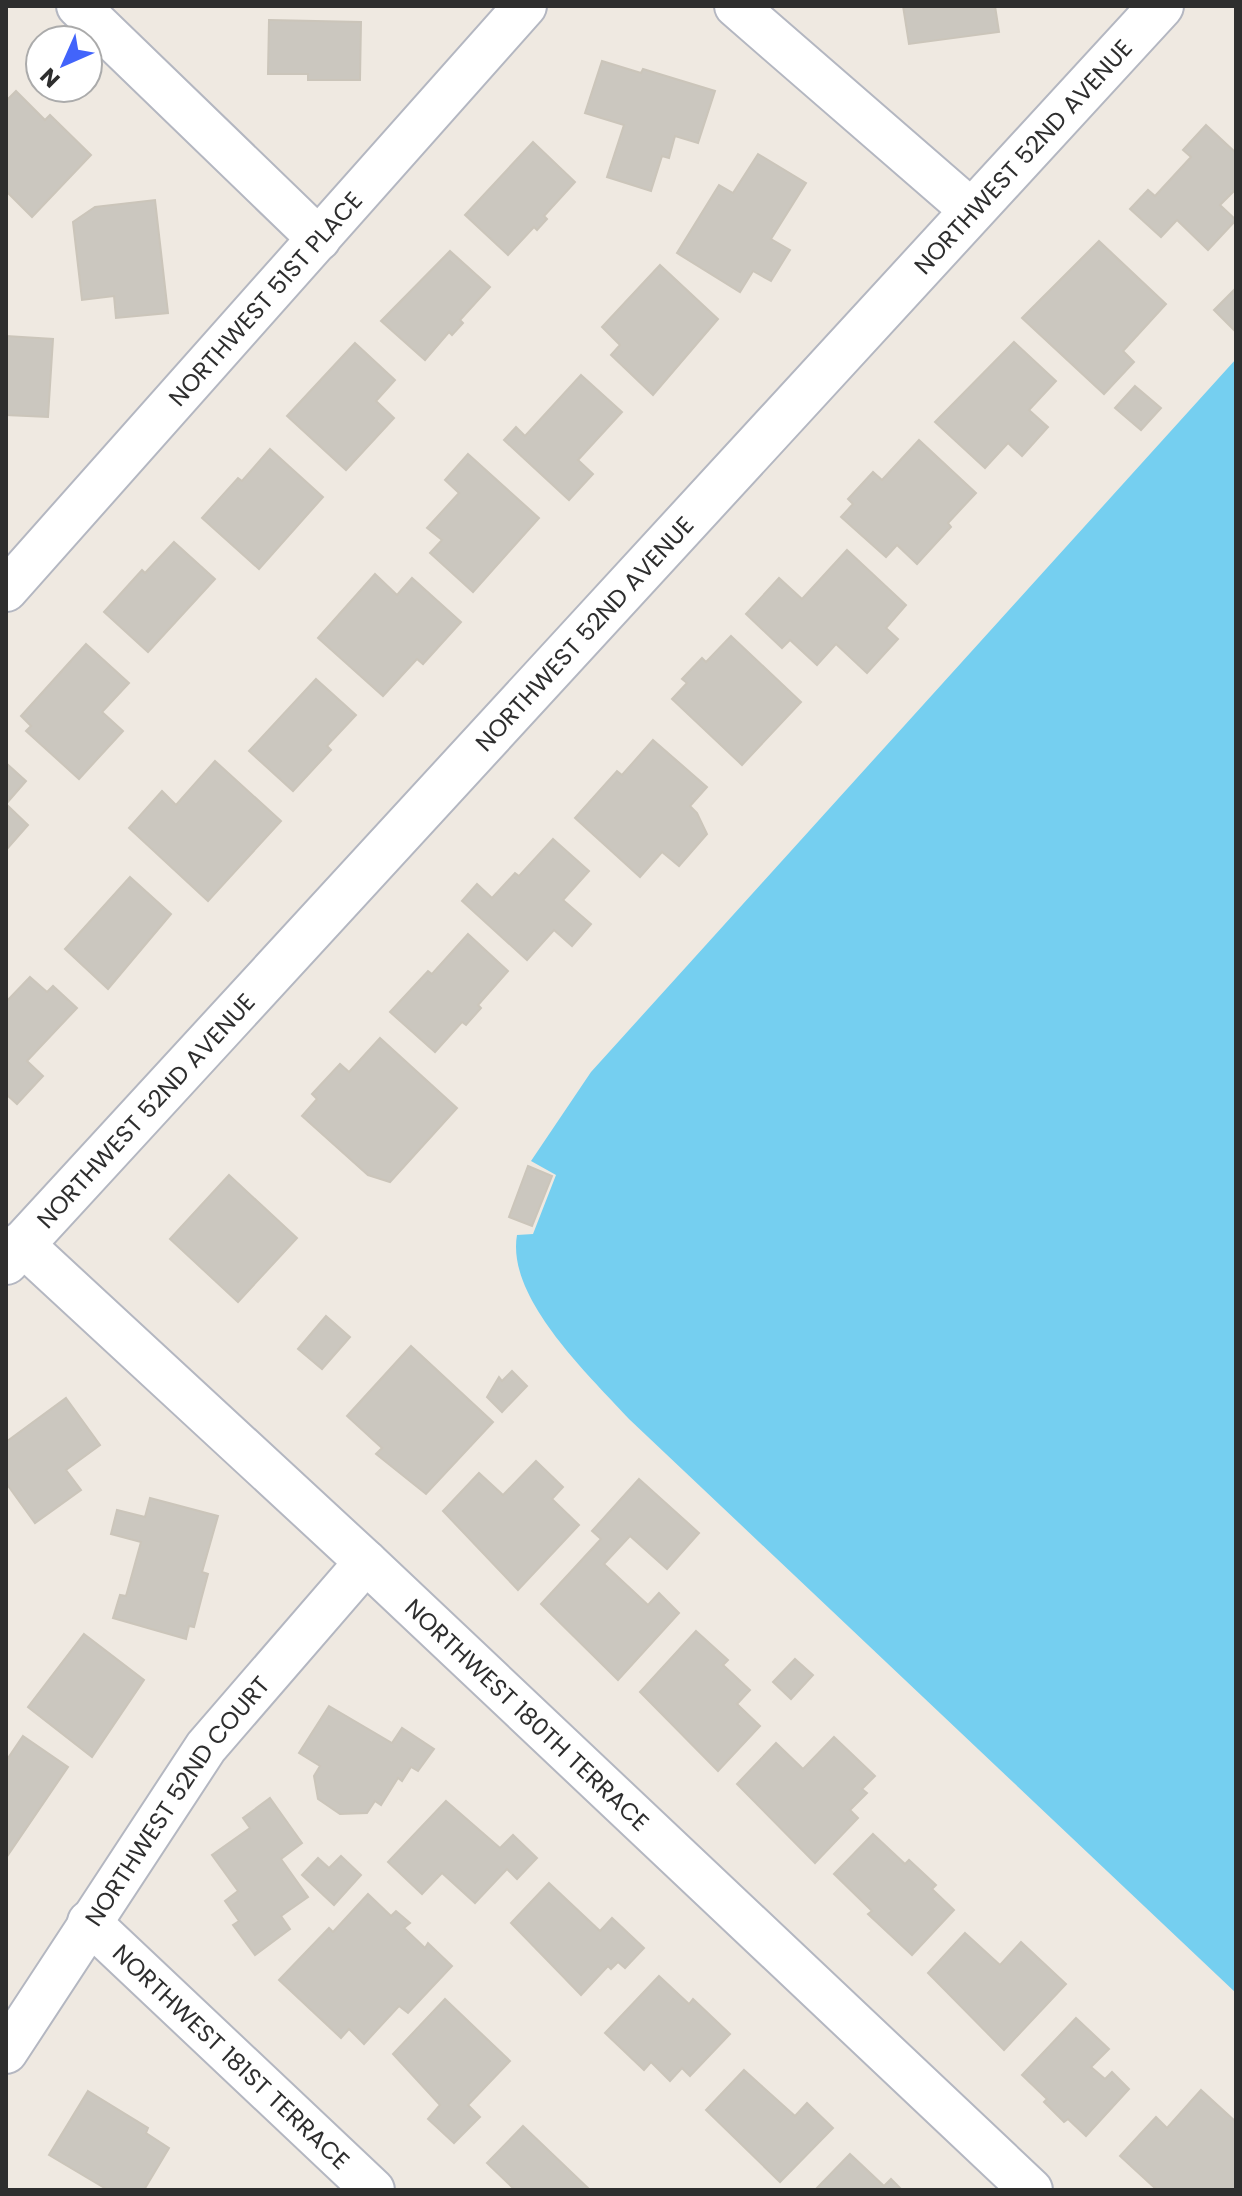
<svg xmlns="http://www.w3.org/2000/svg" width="1242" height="2196" viewBox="0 0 1242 2196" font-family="Poppins,sans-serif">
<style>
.water{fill:#75cff0}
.building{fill:#cbc7bf;stroke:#cbc5ba;stroke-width:2}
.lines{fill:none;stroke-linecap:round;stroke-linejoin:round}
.minor-casing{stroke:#b4b7c1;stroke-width:46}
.tertiary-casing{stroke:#b4b7c1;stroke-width:48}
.minor{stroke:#fff;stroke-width:42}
.tertiary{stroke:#fff;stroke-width:44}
.labels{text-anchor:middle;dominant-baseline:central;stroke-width:6;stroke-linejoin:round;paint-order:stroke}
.street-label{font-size:24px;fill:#2e2e2e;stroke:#fff}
</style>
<rect width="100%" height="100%" fill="#efe9e1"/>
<path class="water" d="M1236,359v1634l-607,-574c-40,-44 -123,-121 -112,-184l16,-1 23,-59 -25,-14 60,-89z"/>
<g class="building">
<path d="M903,6h92l4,26 -90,12z"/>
<path d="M269,20l92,2 -1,58h-52v-6h-40z"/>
<path d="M602,61l39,12 2,-4 72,22 -17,52 -23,-7 -6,22 -7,-2 -11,35 -44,-14 17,-52 -39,-12z"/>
<path d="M16,91l29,29 5,-5 41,40 -59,62 -26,-26v-90z"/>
<path d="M1206,125l30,28v36l-16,16 16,15 -28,30 -31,-30 -16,17 -31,-28 18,-19 7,6 36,-39 -8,-7z"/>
<path d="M533,142l42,40 -31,34 3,3 -10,11 -3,-3 -26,28 -43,-40z"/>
<path d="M758,154l48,29 -35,56 19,11 -19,31 -18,-10 -13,21 -63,-39 42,-68 14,8z"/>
<path d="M155,200l13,113 -52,5 -2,-22 -32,4 -9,-78 22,-15z"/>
<path d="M1099,241l67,63 -43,47 11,11 -30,32 -82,-76z"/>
<path d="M450,251l40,36 -30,33 3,3 -11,12 -3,-3 -24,28 -44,-39z"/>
<path d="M660,265l58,54 -65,76 -42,-40 9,-10 -18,-18z"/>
<path d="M1236,288v42l-1,1 -21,-21z"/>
<path d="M6,336l47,3 -5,78 -42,-2z"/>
<path d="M1014,342l42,39 -27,29 19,17 -26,29 -14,-13 -23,25 -50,-46z"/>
<path d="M355,343l40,37 -19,21 18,17 -48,52 -59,-54z"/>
<path d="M581,375l41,37 -44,48 15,14 -24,26 -65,-60 12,-13 9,9z"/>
<path d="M1135,386l26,22 -20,22 -26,-22z"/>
<path d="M919,440l57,53 -28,30 3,4 -34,37 -20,-19 -11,12 -45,-40 12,-13 -5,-5 25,-27 9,8z"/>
<path d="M270,449l53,48 -64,72 -57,-51 36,-40 4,3z"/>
<path d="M468,454l71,64 -66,74 -43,-39 12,-13 -15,-12 32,-35 -14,-13z"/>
<path d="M174,542l41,37 -67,73 -44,-40 38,-42 3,3z"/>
<path d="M847,550l59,55 -20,23 12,11 -31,34 -31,-29 -19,21 -27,-25 -8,8 -36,-34 33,-36 23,21z"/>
<path d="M375,574l22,21 15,-17 49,44 -38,42 -6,-5 -34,37 -65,-58z"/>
<path d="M731,636l70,66 -59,63 -70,-66 15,-16 -5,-4 20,-21 4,4z"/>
<path d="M86,644l43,39 -27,29 21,19 -44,48 -53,-48 5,-5 -10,-10z"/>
<path d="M316,679l40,36 -29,31 4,4 -38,41 -44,-40z"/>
<path d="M653,740l54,47 -17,19 7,7 10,21 -28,32 -17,-14 -22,25 -65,-59 42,-47 5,4z"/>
<path d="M215,761l66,60 -73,80 -79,-73 33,-37 14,14z"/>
<path d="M6,763l20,18 -20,23z"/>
<path d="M6,804l22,21 -22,25z"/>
<path d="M553,839l36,32 -26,29 28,24 -19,22 -18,-16 -27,30 -65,-59 15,-17 15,14 23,-25 4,3z"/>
<path d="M130,877l41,37 -63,75 -43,-40z"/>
<path d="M468,934l40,37 -30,34 3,3 -15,17 -4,-3 -27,30 -45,-40 38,-41 4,3z"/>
<path d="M30,977l17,15 6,-6 24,22 -50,53 16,15 -26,28 -11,-10v-92z"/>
<path d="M380,1038l77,70 -67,74 -22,-7 -66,-59 15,-17 -5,-5 28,-30 9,8z"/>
<path d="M528,1166l24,10 -20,50 -23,-9z"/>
<path d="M229,1175l68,63 -59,64 -68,-63z"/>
<path d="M326,1316l24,21 -28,32 -24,-20z"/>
<path d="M411,1346l82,76 -67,72 -50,-40 6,-6 -35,-32z"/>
<path d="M512,1371l15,15 -25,26 -15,-15 12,-20 3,4z"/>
<path d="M66,1398l34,47 -34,25 15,20 -46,33 -29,-40v-41z"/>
<path d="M536,1461l27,26 -11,12 27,26 -61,65 -75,-79 36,-38 24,22z"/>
<path d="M639,1479l60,54 -32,36 -37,-33 -26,28 44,41 11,-12 20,20 -61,67 -77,-76 60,-65 -9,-8z"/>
<path d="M150,1498l68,18 -16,56 6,2 -7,26 -7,27 -5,-1 -3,13 -73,-21 7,-23 6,1 15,-54 -30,-8 6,-24 28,7z"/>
<path d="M696,1631l32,29 -5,5 27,25 -13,14 23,22 -42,45 -78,-79z"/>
<path d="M84,1634l60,46 -52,77 -64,-50z"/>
<path d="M795,1659l18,16 -22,24 -18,-17z"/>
<path d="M329,1706l63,37 10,-15 32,21 -16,22 -7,-4 -9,14 -4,-3 -17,27 -6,-4 -8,12 -27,1 -22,-15 -4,-23 6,-10 -21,-13z"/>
<path d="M23,1736l45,31 -62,91v-97z"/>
<path d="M834,1737l41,39 -13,13 5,4 -17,17 8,8 -43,45 -78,-79 39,-41 27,26z"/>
<path d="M270,1798l32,45 -21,16 27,38 -27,19 9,13 -35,26 -22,-30 6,-4 -14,-20 13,-10 -26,-36 38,-27 -7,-10z"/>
<path d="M446,1801l54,47 13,-13 24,23 -20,21 -10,-10 -32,34 -33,-30 -20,21 -34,-32z"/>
<path d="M873,1834l32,30 4,-4 27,25 -4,4 22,21 -42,45 -44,-41 4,-3 -38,-37z"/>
<path d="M341,1856l20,19 -27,30 -32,-30 16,-17 11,10z"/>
<path d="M549,1883l51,48 12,-13 32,30 -19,20 -7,-6 -7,7 -3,-3 -27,29 -70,-72z"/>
<path d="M368,1894l23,22 5,-5 14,12 -6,5 21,20 3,-5 24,23 -44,47 -9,-7 -35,38 -15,-15 -8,9 -62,-58 50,-52 4,4z"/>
<path d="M965,1933l35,32 21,-23 45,42 -62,66 -76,-77z"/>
<path d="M659,1976l30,28 4,-5 37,35 -40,42 -8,-8 -12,13 -19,-19 -7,8 -39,-37z"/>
<path d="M445,1999l65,62 -42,44 12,12 -26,26 -26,-24 12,-14 -47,-51z"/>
<path d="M1076,2018l33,31 -18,18 14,12 7,-7 17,17 -43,47 -18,-17 -4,3 -20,-20 3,-3 -25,-24z"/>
<path d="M744,2070l51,46 12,-13 26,25 -53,54 -74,-72z"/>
<path d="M1201,2090l35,32v68h-79l-37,-34 36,-39 11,11z"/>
<path d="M88,2091l60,37 -2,5 23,15 -25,42h-36l-59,-35z"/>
<path d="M523,2126l66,63 -1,1h-73l-28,-27z"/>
<path d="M850,2154l34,32 7,-7 11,11h-87z"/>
</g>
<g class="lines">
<g class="minor-casing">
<g id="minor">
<path d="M78,6l241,233"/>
<path d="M736,6l236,205"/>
<path id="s1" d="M6,590l519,-584"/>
<path id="s2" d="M21,1243l345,319 665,628"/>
<path id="s3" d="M89,1922l284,268"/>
<path id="s4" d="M6,2052l200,-305 160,-185"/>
</g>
</g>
<g class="tertiary-casing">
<g id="tertiary">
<path id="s5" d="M6,1262l1155,-1256"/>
</g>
</g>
<use href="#minor" class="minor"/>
<use href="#tertiary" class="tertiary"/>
</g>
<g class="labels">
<g class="street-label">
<text stroke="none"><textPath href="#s5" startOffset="1502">NORTHWEST 52ND AVENUE</textPath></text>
<text stroke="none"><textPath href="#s1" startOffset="390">NORTHWEST 51ST PLACE</textPath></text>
<text stroke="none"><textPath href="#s5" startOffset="854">NORTHWEST 52ND AVENUE</textPath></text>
<text stroke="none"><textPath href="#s5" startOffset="206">NORTHWEST 52ND AVENUE</textPath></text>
<text stroke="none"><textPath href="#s2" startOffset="692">NORTHWEST 180TH TERRACE</textPath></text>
<text stroke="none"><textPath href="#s4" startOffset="304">NORTHWEST 52ND COURT</textPath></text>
<text stroke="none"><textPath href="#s3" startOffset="196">NORTHWEST 181ST TERRACE</textPath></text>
</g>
</g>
<rect width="1242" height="2196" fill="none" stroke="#2e2e2e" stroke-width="16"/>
<g transform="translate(64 64) rotate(225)"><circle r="38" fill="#ffffff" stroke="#ababab" stroke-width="2"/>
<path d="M0-6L14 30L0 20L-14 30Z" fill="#4264fb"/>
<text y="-12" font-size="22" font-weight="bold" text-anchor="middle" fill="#2e2e2e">N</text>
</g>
</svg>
